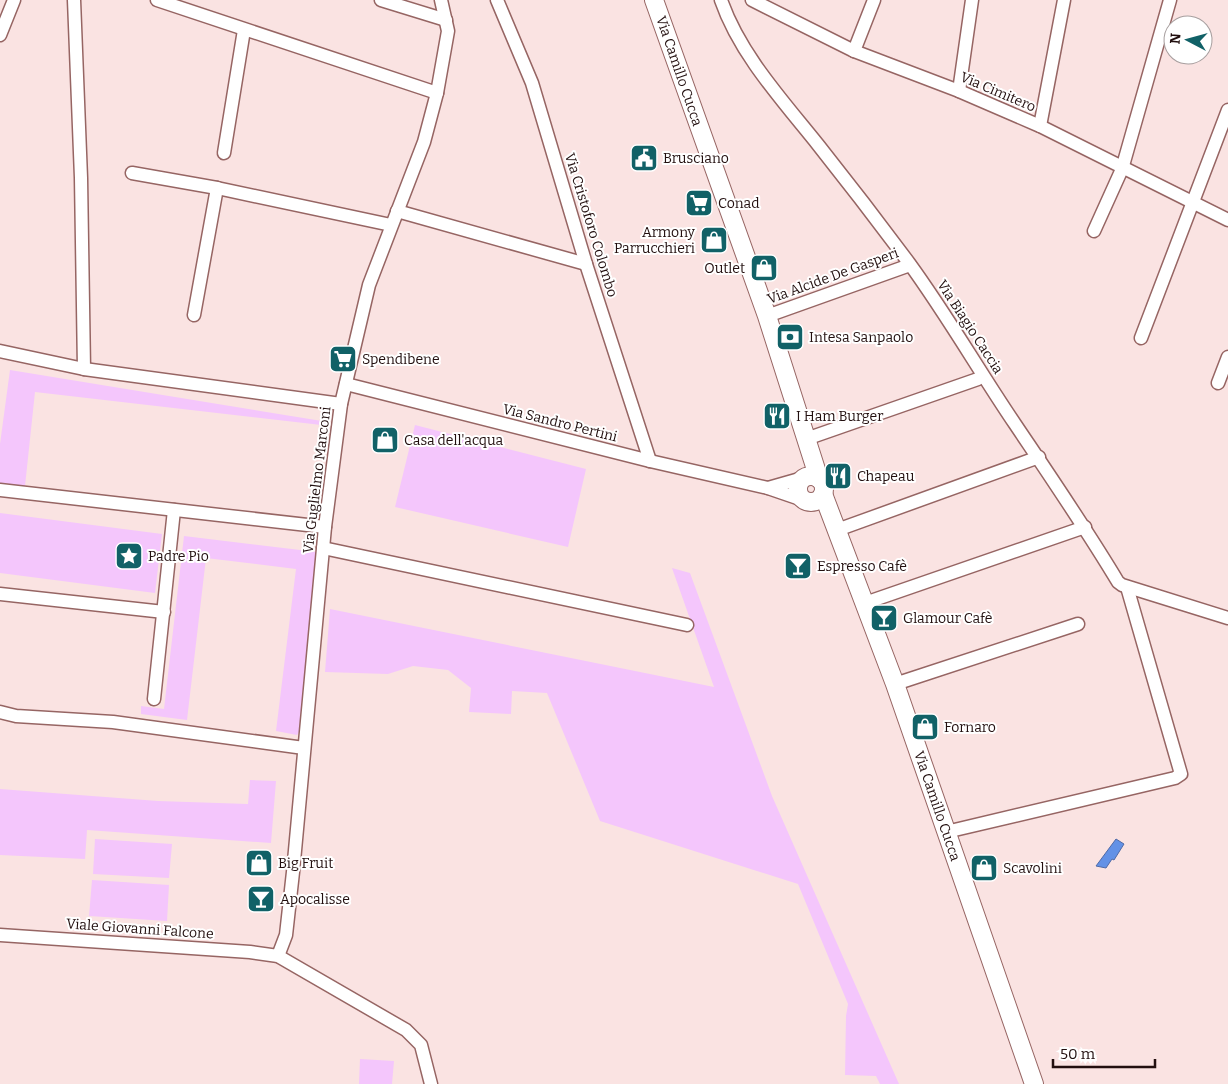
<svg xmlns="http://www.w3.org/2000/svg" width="1228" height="1084" viewBox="0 0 1228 1084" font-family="Bitter,serif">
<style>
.green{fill:#f4c6fc}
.water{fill:#6391e6;stroke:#506aa6}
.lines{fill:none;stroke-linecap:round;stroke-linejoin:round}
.street-casing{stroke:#966563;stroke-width:15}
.secondary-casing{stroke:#966563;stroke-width:20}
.street{stroke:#fff;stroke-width:12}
.secondary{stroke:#fff;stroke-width:18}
.labels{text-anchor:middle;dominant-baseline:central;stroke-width:4;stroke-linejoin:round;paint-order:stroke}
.street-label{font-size:14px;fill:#220f0f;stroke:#fff}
.poi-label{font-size:14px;fill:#220f0f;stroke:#fff;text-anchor:start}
</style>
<rect width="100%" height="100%" fill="#fae3e2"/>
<g class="green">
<path d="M10,370l318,52 2,4 -295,-34 -10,94 -25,-3v-39z"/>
<path d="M415,425l171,44 -18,78 -173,-40z"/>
<path d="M0,513l162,21 -7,59 -155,-20z"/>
<path d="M184,536l133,16 -18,180 -2,3 -21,-4 20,-162 -90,-11 -19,162 -46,-6v-8l23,3z"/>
<path d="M672,568l18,5 82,223 127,288h-19l-4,-8 -31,-1 1,-59 2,-12 -50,-120 -198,-63 -53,-128 -35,-2 -1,23 -42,-2 2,-24 -23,-18 -35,-4 -25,8 -63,-2 5,-63 384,78z"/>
<path d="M250,780l26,1 -5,62 -184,-13 -2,29 -85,-4v-66l158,12 90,3z"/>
<path d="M95,839l77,5 -3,34 -76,-4z"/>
<path d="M92,880l77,5 -2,36 -78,-5z"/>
<path d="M360,1059l34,2 -2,23h-33z"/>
</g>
<path class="water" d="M1116,839l8,5 -10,16 -2,-1 -6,9 -10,-2z"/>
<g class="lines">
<g class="street-casing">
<g id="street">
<path d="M74,0l7,178 3,191"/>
<path d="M157,0l280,93"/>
<path d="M381,0l65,20"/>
<path d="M497,0l35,83 54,181 64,197"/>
<path d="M721,0c19,55 63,102 98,146 31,39 61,78 90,117 38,52 70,108 106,161 35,52 70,103 103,158l4,3 106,33"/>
<path d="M752,0l102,51 105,40 81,35 188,94"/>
<path d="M0,35l14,-35"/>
<path d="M854,51l20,-51"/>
<path d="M959,91l13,-91"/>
<path d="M1040,126l24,-126"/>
<path d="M224,153l20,-123"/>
<path d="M132,173l85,15 174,37"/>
<path d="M397,211l189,53"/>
<path d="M1094,231l28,-62 48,-169"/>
<path d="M194,315l23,-127"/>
<path d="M767,316l143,-51"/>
<path d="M1141,338l87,-228"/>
<path d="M0,351l84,18 257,35"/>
<path d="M1218,383l10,-26"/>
<path d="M346,384l304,77 118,27 35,12"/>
<path d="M806,439l172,-60"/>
<path d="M768,488l35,-10"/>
<path d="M0,490l325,37"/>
<path d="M837,530l202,-73"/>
<path d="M323,548l364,77"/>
<path d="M0,594l164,18"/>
<path d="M865,603l220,-76"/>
<path d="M895,684l183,-60"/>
<path d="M154,699l20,-189"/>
<path d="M0,712l16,4 97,6 191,26"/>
<path d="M946,832l229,-54 6,-4 -54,-187"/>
<path d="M0,935l250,17 28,4 128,74 15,15 10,39"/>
<path d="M278,956l8,-21 7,-63 32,-345 16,-123 28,-119 55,-143 13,-49 11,-62 -7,-31"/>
</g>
</g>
<g class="secondary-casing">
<g id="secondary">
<path d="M654,0l113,316 52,163"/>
<circle cx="811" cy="489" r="13"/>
<path d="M823,494l72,190 139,400"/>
</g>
</g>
<use href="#street" class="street"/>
<use href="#secondary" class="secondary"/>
</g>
<defs>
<g id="civic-square" transform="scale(1.4375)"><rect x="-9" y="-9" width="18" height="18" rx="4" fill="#116167" stroke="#fff"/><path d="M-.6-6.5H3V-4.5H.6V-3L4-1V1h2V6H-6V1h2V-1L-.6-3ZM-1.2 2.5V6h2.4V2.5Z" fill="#fff"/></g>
<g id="supermarket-square" transform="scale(1.4375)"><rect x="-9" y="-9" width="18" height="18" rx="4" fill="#116167" stroke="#fff"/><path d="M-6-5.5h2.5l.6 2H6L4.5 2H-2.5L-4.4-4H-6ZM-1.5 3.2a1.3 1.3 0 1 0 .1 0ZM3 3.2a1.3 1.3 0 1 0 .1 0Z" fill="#fff"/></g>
<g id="shop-square" transform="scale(1.4375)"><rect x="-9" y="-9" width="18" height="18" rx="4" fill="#116167" stroke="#fff"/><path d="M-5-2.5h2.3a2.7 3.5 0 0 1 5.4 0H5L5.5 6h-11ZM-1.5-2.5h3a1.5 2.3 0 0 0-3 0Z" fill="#fff"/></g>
<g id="bank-square" transform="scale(1.4375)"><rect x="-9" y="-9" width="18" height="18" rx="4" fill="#116167" stroke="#fff"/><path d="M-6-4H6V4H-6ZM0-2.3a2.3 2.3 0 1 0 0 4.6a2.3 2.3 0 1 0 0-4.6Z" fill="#fff"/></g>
<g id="restaurant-square" transform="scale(1.4375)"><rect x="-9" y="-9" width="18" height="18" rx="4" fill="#116167" stroke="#fff"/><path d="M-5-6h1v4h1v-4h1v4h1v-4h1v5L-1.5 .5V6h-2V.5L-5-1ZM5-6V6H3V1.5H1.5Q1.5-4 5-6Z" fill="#fff"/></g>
<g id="sight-square" transform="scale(1.4375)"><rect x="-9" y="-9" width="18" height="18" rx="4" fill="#116167" stroke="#fff"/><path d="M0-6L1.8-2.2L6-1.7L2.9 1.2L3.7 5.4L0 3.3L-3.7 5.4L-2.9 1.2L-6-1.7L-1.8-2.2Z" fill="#fff"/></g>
<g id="bar-square" transform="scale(1.4375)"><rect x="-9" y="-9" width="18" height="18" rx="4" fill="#116167" stroke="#fff"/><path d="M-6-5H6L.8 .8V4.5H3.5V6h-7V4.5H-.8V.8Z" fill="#fff"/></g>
</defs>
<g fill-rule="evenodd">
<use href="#civic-square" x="644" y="158"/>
<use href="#supermarket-square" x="699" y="203"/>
<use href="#shop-square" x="714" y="240"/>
<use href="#shop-square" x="764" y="268"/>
<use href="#bank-square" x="790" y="337"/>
<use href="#supermarket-square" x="343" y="359"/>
<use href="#restaurant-square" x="777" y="416"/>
<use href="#shop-square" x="385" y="440"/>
<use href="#restaurant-square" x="838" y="476"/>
<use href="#sight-square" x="129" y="556"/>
<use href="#bar-square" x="798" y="566"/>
<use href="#bar-square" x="884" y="618"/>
<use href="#shop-square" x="925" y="727"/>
<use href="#shop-square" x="259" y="863"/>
<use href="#shop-square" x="984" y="868"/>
<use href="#bar-square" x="261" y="899"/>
</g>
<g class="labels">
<g class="street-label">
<text transform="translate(679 71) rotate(71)">Via Camillo Cucca</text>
<text transform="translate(998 92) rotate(23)">Via Cimitero</text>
<text transform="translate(591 225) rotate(73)">Via Cristoforo Colombo</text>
<text transform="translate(833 276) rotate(-20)">Via Alcide De Gasperi</text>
<text transform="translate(970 327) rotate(57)">Via Biagio Caccia</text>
<text transform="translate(560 423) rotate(14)">Via Sandro Pertini</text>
<text transform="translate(317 480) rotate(-83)">Via Guglielmo Marconi</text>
<text transform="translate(937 806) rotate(71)">Via Camillo Cucca</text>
<text transform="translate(140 929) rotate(4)">Viale Giovanni Falcone</text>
</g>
<g class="poi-label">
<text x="663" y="158">Brusciano</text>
<text x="718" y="203">Conad</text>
<text x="695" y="232" text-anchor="end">Armony<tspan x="695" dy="16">Parrucchieri</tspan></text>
<text x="745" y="268" text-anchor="end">Outlet</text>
<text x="809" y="337">Intesa Sanpaolo</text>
<text x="362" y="359">Spendibene</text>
<text x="796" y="416">I Ham Burger</text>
<text x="404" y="440">Casa dell'acqua</text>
<text x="857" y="476">Chapeau</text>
<text x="148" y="556">Padre Pio</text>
<text x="817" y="566">Espresso Cafè</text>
<text x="903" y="618">Glamour Cafè</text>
<text x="944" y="727">Fornaro</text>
<text x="278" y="863">Big Fruit</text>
<text x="1003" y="868">Scavolini</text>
<text x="280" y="899">Apocalisse</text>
</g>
</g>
<g transform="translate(1188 40) rotate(276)"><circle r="24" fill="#ffffff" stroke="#a79f9f"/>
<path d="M0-4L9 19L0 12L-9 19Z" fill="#116167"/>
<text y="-8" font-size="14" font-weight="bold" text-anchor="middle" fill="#220f0f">N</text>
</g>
<path d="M1053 1059v8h102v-8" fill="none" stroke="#220f0f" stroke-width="2.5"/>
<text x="1060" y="1059" font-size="15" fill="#220f0f" stroke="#ffffff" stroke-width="4" paint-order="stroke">50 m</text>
</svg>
